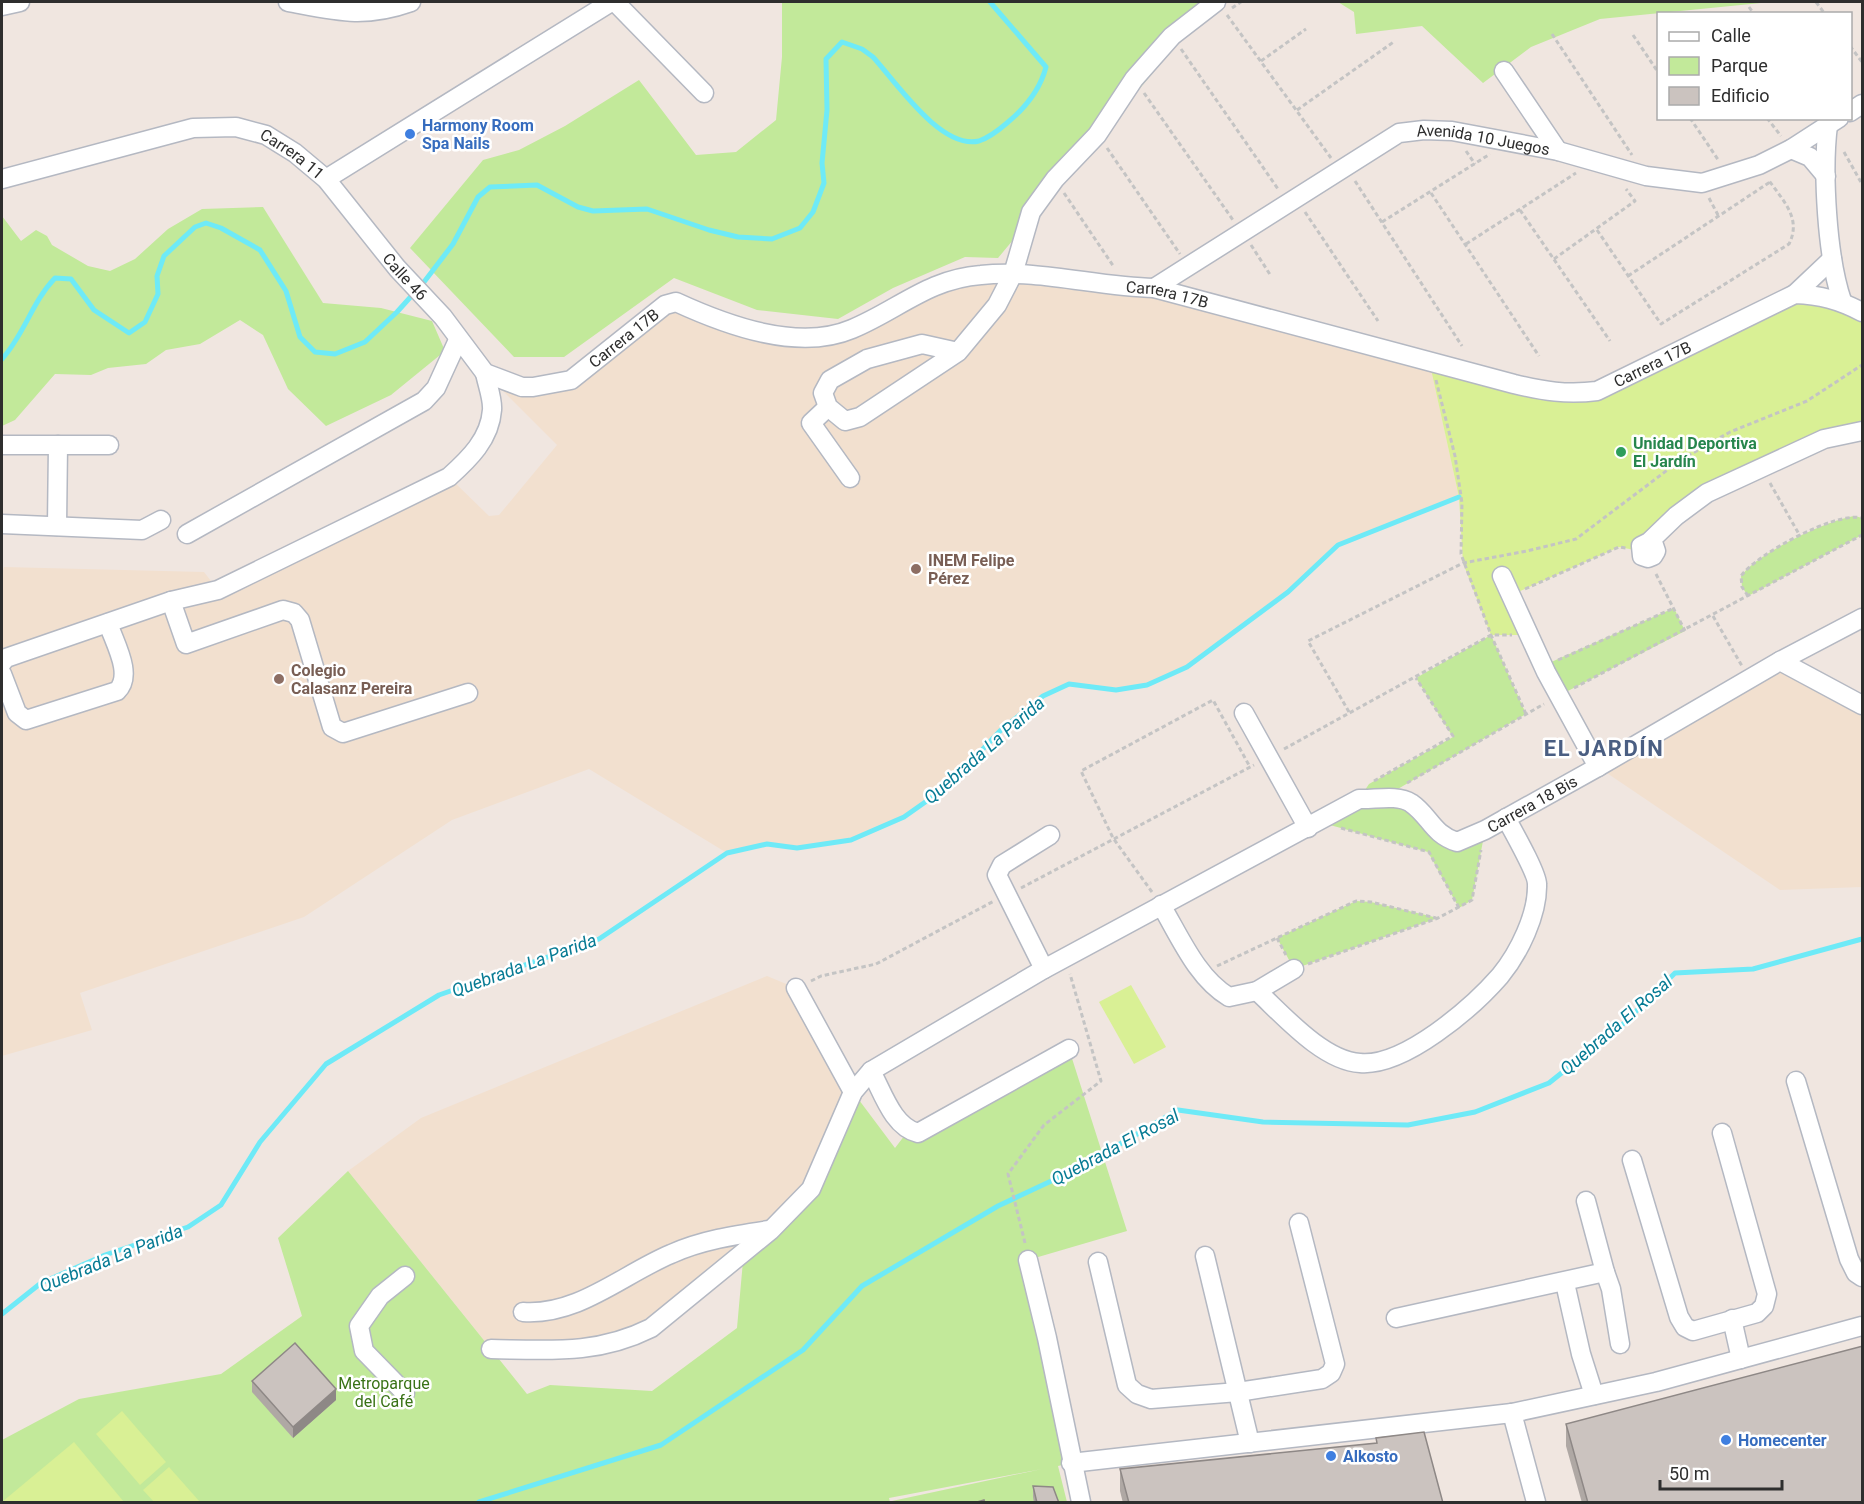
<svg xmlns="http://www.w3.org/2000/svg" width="1864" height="1504" viewBox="0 0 1864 1504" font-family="Roboto,sans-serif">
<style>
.education{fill:#f2e0cf}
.green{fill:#c2e99a}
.pitch{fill:#d9f095}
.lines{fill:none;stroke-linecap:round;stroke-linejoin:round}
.stream{stroke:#6eeaf7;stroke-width:5}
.minor-casing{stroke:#b4b8c2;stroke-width:21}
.path{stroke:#c4c4c4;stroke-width:3;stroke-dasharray:4.5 3;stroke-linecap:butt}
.minor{stroke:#fff;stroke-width:18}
.wall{fill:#afa8a4}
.shaded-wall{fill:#8e8886}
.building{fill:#cbc3bf;stroke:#8e8886;stroke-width:1.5}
.shop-dot{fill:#3f7fe0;stroke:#fff;stroke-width:2}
.leisure-dot{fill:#2e9e5b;stroke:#fff;stroke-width:2}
.education-dot{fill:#8d6e63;stroke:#fff;stroke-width:2}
.labels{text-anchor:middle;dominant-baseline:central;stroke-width:5;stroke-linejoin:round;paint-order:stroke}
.shop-label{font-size:16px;font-weight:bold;fill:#366cbe;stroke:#fff;text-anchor:start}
.street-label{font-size:16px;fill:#2e2e2e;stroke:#fff}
.leisure-label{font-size:16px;font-weight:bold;fill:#27864d;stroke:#fff;text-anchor:start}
.education-label{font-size:16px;font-weight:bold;fill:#785e54;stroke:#fff;text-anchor:start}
.park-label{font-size:16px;fill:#397216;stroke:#fff}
.water-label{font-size:18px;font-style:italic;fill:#077b94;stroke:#fff}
.district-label{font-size:22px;font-weight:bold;letter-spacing:1.5px;fill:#4a5e82;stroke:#fff}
</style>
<rect width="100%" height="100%" fill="#f0e6e0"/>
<g class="education">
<path d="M980,275l148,12 301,73 30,137 -121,48 -50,47 -101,75 -40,18 -31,5 -47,-6 -26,12 -43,35 -52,55 -44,31 -53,23 -54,8 -30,-4 -40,9 -138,-84 -137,51 -148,97 -224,76 12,37 -90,26v-482l2,-7 200,5 14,18 231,-113 40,39 10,-1 58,-70 -72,-72 24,10h52l104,-78 149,33z"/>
<path d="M1780,661l82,44v182l-82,3 -182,-123z"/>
<path d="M767,976l29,12 57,104 -42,97 -180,149 -140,11 -143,-178 73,-53z"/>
</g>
<g class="green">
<path d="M782,2h430l-214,256 -33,-1 -72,31 -55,31 -81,-9 -83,-32 -110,79h-50l-104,-109 73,-88 36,-10 46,-24 74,-46 57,75 40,-3 40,-32 6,-63z"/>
<path d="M1338,2h433l-171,17 -69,28 -48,36 -61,-57 -66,8 -2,-22z"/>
<path d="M263,207l60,96 58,5 51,13 13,30 -54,44 -65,31 -38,-37 -25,-54 -23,-15 -40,24 -34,6 -20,14 -38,4 -17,7 -36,-1 -40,46 -13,6v-210l19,25 15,-11 11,6 5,9 36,21 22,5 25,-12 33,-30 34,-20z"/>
<path d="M1855,516l7,2v17l-114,61 -6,-9 -1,-11c17,-23 86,-56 114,-60z"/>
<path d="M1674,608l11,23 -123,63 -13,-31z"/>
<path d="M1491,635l35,79 -147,86 18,-2 46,40 42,-8 -13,70 -13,8 -31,-56 -109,-30 40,-23 10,-15 84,-47 -37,-59z"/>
<path d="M1356,901l15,1 67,16 -144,51 -17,-31z"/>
<path d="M1069,1049l58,182 -99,29 43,203 -13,3 9,36 -175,-1 150,-32 -153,29 1,4h-888v-62l77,-41 142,-25 81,-58 -24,-78 70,-67 179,223 23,-9 102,6 85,-63 6,-67 62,-66 48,-103 42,56 13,-17z"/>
</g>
<g class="pitch">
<path d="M1795,294l67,18v119l-101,35 -121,85 -21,-4 -101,45 10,43h-37l-28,-72 -4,-66 -30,-137 143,34z"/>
<path d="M1131,985l35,62 -32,17 -35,-62z"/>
<path d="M122,1411l44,51 -26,23 -44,-51z"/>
<path d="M74,1442l50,60h-122z"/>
<path d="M169,1467l31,35h-46l-11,-12z"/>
</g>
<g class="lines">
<g class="stream">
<path d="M2,359c22,-24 30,-57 53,-81l16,1 23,31 35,23 16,-11 13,-28 -1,-18 7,-20 31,-29 11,-4 15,5 39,22 26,41 14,46 15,15 20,2 30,-12 32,-30 27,-30 29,-38 25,-47 12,-10 47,-2 41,22 15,4 54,-2 62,21 29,7 34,2 28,-11 13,-16 11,-29 -2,-20 5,-53 -1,-51 16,-17 20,7 11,8c23,25 68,93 106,84 9,-3 21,-12 28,-18 17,-14 33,-33 39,-56l-56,-65"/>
<path d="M2,1314l39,-31 64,-28 83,-28 33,-22 39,-63 66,-78 113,-69 160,-56 128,-86 40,-9 30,4 54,-8 53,-23 44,-31 52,-55 43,-35 26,-12 47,6 31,-5 40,-18 101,-75 50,-47 121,-48"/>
<path d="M479,1502l182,-57 142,-95 59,-64 136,-80 81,-38 99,-58 85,12 145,3 67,-13 74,-29 74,-59 52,-51 78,-4 109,-30"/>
</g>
<g class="minor-casing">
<g id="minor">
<path d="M288,2c48,9 75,17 123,0"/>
<path d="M615,2l89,91"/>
<path d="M2,6l18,-4"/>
<path d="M1504,71l54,80"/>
<path d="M1850,112l12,-8"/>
<path d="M1828,125c-6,47 -1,132 14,176"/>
<path d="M1791,149l19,8 16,19"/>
<path id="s1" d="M2,179l191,-51 43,-1 30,8 29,18 31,26 71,89 46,49 42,56 37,14h11l38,-7 94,-75 11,-3c50,23 122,50 176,27 46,-19 76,-50 129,-54 58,-6 116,12 173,13l360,96c29,7 53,11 83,7l198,-97c25,1 44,6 67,18"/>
<path d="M326,179l285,-177"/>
<path id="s2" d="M1154,288l245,-155 25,-3 28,1 106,20 88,25 56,7 57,-18 32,-16 48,-31"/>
<path d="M1795,294l37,-35"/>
<path d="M958,352l-36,-8 -55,15 -37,21 -7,13 5,14 17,14 15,-4 98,-65 39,-47 16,-31 18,-62 24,-33 42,-44 37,-56 38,-43 44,-34"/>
<path d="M828,407l-17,16 39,55"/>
<path d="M2,445h107"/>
<path d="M2,524l140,6 19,-10"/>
<path d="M57,526l1,-81"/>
<path d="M187,534l237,-133 12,-13 22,-48"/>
<path d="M1649,542l5,3 2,6 -3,5 -5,2 -6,-2 -1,-10 8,-4 27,-26 31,-23 117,-54 38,-8"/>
<path d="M1502,576l44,96 52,95"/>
<path d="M171,601l15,43 97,-34 11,3 6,7 32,107 11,6 125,-40"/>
<path d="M1780,661l82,-43"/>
<path d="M2,663l4,-5 165,-57 47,-11 231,-113c20,-18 41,-38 43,-67 1,-11 -5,-26 -7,-37"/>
<path d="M2,674l15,39 9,7 91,-29c17,-16 -3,-49 -9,-68"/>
<path d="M1244,713l64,115"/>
<path d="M1161,905c19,32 36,73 68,92l28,-6 37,-22"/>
<path d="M1044,969l-47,-94 5,-10 48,-30"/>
<path d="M796,988l57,104"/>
<path d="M1257,991c26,24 66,70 103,72 44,4 112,-55 140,-87 19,-23 38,-62 37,-92 0,-11 -24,-53 -31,-66"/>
<path d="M871,1071c12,22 22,56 47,62l151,-84"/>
<path d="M1796,1081l53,178 7,14 6,4"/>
<path d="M1632,1160l47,157 6,10 8,4 64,-18 7,-7 3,-12 -45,-161"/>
<path d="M1586,1201l19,71"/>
<path d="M1205,1256l45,187"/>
<path d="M1028,1260l19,78 34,164"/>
<path d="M1098,1262l29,123 10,9 14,5 87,-7 84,-13 9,-6 4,-9 -36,-141"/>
<path d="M405,1276l-25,20 -21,30 5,25 41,42"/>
<path d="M1565,1283l16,71 13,41"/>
<path d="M523,1312c55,4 100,-38 148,-58 31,-14 65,-19 98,-24"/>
<path d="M1396,1318l209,-46 6,17 9,55"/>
<path d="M1732,1319l9,40"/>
<path id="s3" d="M491,1349c58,1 106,6 160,-21l120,-98 40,-41 42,-97 18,-21 173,-102 315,-170c15,1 38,-5 52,4 19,13 21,31 46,39l28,-12 113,-63 182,-106 82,44"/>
<path d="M1512,1413l24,89"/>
<path d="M1071,1463l441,-50 144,-31 206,-56"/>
</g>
</g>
<g class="path">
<path d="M1816,2l9,12"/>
<path d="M1749,7l5,7"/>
<path d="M1232,8l9,-6"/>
<path d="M1227,15l104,143"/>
<path d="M1552,34l80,121"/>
<path d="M1633,35l25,37"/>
<path d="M1850,46l12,16"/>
<path d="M1181,49l97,140"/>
<path d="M1261,61l45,-32"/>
<path d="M1144,93l89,127"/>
<path d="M1297,110l98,-69"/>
<path d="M1690,118l29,43"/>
<path d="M1767,118l14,18"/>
<path d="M1107,148l73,106"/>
<path d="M1466,151l9,13"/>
<path d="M1844,152l18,32"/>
<path d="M1355,181l107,165"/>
<path d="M1064,193l50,74"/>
<path d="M1431,193l108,163"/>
<path d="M1709,198l9,17"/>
<path d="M1520,210l90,131"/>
<path d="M1305,212l73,109"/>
<path d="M1382,222l108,-68"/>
<path d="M1597,230l64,94 128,-80c13,-26 -6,-43 -21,-65"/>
<path d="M1466,244l110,-71"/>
<path d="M1251,245l20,31"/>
<path d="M1554,259l81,-58 -9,-12"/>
<path d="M1628,276l142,-94"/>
<path d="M1436,380l19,76 7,47 -1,51 30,81 35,79"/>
<path d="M1770,483l30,53"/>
<path d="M1656,574l29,57"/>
<path d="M1525,589l94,-42 7,1"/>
<path d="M1748,596l-6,-9 -1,-11c16,-22 95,-65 121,-58"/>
<path d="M1713,616l29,50"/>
<path d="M1558,660l116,-52"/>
<path d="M1574,688l288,-153"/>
<path d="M1349,712l-41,-71 155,-78 64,-12 49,-12 106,-80 48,-27 77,-31 55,-36"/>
<path d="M1284,749l207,-114h21"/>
<path d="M1374,781l79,-45 -37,-58"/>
<path d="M1407,783l137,-79"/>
<path d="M1341,828l88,24 30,56"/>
<path d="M1021,888l233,-123"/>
<path d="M1152,892l-39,-54 -32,-67 132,-71 37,67"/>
<path d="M1277,938l9,17"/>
<path d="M1308,964l130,-46 34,-18 9,-50"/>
<path d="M1217,966l139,-65 15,1 65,16"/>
<path d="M811,981l10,-5 55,-12 118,-63"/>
<path d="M1025,1243l-17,-69 36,-49 57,-44 -31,-107"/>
</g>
<use href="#minor" class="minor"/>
</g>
<g class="wall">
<path d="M252,1381l84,19 -43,38 -41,-46z"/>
<path d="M1566,1424l297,79h-281l-16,-57z"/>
<path d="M1376,1438l67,65h-320l-3,-12v-22l256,-26z"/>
<path d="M1033,1486l26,17h-25l-1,-6z"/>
</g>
<path class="shaded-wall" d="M336,1389v11l-43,38v-11z"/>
<g class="building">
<path d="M295,1343l41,46 -43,38 -41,-46z"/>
<path d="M1863,1346v157h-275l-22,-79z"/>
<path d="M1424,1432l19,71h-314l-9,-34 257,-26 -1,-5z"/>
<path d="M1033,1486l20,1 6,16h-22z"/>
<path d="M984,1500l1,3h-11z"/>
</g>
<g class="shop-dot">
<circle cx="410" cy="134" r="6"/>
<circle cx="1726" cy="1440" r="6"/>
<circle cx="1331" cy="1456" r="6"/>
</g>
<circle class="leisure-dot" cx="1621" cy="452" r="6"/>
<g class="education-dot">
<circle cx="916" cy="569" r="6"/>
<circle cx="279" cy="679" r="6"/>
</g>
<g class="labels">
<g class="shop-label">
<text x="422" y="125">Harmony Room<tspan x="422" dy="18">Spa Nails</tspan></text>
<text x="1738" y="1440">Homecenter</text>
<text x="1343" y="1456">Alkosto</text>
</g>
<g class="street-label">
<text stroke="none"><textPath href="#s2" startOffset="375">Avenida 10 Juegos</textPath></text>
<text stroke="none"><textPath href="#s1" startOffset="304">Carrera 11</textPath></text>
<text stroke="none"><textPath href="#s1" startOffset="472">Calle 46</textPath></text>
<text stroke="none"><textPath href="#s1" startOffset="1330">Carrera 17B</textPath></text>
<text stroke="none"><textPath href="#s1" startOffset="754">Carrera 17B</textPath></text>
<text stroke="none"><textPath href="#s1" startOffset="1834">Carrera 17B</textPath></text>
<text stroke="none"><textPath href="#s3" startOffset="1266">Carrera 18 Bis</textPath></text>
</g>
<g class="leisure-label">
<text x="1633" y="443">Unidad Deportiva<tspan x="1633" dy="18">El Jardín</tspan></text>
</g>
<g class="education-label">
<text x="928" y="560">INEM Felipe<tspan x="928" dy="18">Pérez</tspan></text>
<text x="291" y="670">Colegio<tspan x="291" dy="18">Calasanz Pereira</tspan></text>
</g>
<g class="park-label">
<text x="384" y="1383">Metroparque<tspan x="384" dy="18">del Café</tspan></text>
</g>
<g class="water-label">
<text transform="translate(984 750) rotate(-41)">Quebrada La Parida</text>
<text transform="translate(524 965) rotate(-20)">Quebrada La Parida</text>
<text transform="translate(1616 1025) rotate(-41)">Quebrada El Rosal</text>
<text transform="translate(1115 1147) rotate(-28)">Quebrada El Rosal</text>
<text transform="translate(111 1258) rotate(-22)">Quebrada La Parida</text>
</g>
<g class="district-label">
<text x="1604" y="748">EL JARDÍN</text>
</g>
</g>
<rect width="1864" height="1504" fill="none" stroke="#2e2e2e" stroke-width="6"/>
<rect x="1657" y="12" width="195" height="108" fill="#ffffff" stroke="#ababab" stroke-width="1.5"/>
<rect x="1669" y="32" width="30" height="9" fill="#ffffff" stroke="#ababab" stroke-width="1.5"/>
<text x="1711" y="42" font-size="18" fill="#2e2e2e">Calle</text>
<rect x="1669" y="57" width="30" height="18" fill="#c2e99a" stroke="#ababab" stroke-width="1.5"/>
<text x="1711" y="72" font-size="18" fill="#2e2e2e">Parque</text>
<rect x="1669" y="87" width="30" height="18" fill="#cbc3bf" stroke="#ababab" stroke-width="1.5"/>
<text x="1711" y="102" font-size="18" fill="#2e2e2e">Edificio</text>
<path d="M1660 1480v9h122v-9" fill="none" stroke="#2e2e2e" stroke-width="3"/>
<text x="1669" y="1480" font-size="18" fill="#2e2e2e" stroke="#ffffff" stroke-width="4.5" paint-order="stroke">50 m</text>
</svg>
